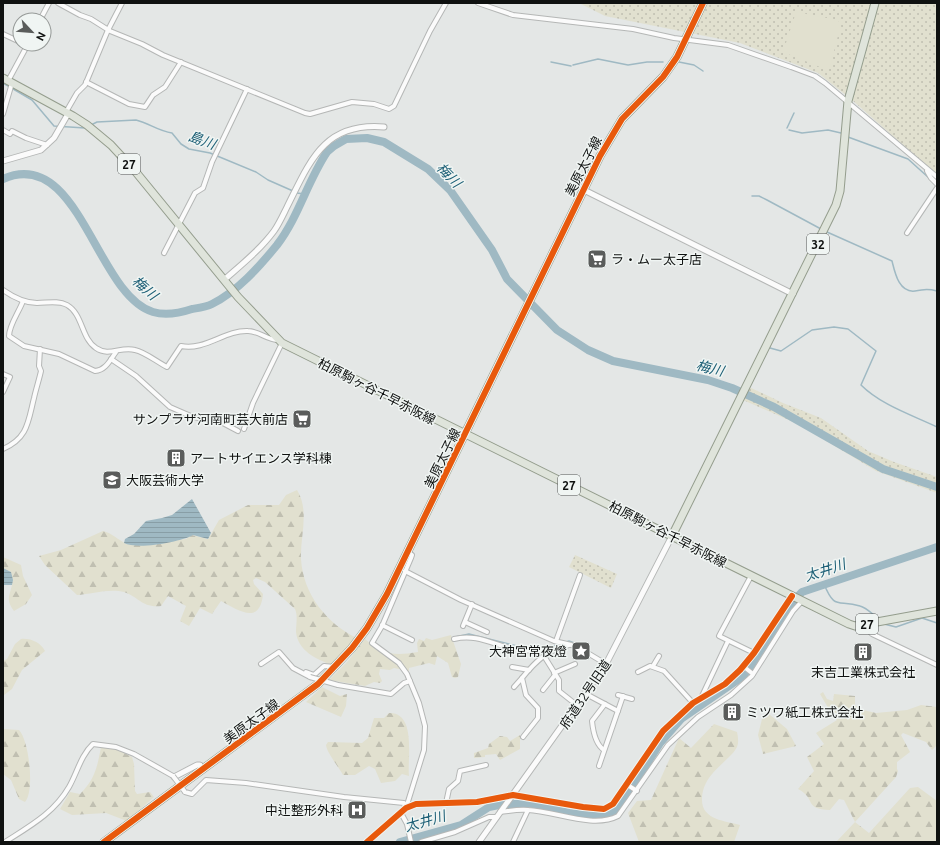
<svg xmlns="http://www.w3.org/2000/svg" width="940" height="845" viewBox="0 0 940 845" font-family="Ubuntu,'Noto Sans JP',sans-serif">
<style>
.grass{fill:url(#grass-dots)}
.forest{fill:url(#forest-firs)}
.garden{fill:#e1e0cf}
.water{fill:url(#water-rules)}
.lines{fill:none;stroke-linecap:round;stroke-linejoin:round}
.stream{stroke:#9fb9c3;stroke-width:1.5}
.river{stroke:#9fb9c3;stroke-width:8}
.minor-casing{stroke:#b5b7b6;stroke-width:6}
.tertiary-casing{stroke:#b5b7b6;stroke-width:7}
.primary-casing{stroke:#949d8d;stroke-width:9}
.minor{stroke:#fbfbfb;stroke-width:4}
.tertiary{stroke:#fbfbfb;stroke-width:5}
.primary{stroke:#dfe4db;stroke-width:7}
.minor-bridge-casing{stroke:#b5b7b6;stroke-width:6;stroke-linecap:butt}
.minor-bridge{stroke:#fbfbfb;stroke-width:4}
.cycleway-casing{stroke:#f0f5f3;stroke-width:8}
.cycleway{stroke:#e8590c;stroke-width:6}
.labels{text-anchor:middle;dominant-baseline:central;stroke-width:3;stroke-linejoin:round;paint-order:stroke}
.shield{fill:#f0f5f3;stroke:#525554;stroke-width:1}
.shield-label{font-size:12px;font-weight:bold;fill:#0f1110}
.street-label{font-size:13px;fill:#0f1110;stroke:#f0f5f3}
.poi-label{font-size:13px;fill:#0f1110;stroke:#f0f5f3;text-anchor:start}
.water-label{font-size:14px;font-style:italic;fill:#1e6077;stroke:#f0f5f3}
</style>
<defs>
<pattern id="grass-dots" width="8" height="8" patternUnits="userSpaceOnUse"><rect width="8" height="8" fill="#e1e0cf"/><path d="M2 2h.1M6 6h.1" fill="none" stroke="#c0bfb1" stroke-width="1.8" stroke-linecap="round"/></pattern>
<pattern id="forest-firs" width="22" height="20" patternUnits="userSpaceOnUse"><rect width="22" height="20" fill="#e1e0cf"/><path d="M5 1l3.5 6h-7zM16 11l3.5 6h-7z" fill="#c0bfb1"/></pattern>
<pattern id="water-rules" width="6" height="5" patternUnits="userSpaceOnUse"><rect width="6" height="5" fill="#9fb9c3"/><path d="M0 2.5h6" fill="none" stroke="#889ea6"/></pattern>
</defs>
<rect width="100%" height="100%" fill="#e4e7e6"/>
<g class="grass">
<path d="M579,3h358v172l-85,-75 -34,-27 -78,-30 -135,-27z"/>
<path d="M749,387l34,16 38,15 47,33 26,11 43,15v16l-61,-22 -76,-46 -57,-25z"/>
<path d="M575,555l42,19 -6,14 -42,-21z"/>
</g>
<g class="forest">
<path d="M297,490c13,21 3,46 4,69 2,35 26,65 56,79l-25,27c-16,-6 -34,-14 -36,-33 0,-8 2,-16 -1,-23l-30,-27 -9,-4 -3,2 1,4 9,10c-3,32 -25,16 -42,7l-9,13 -12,-6 -11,18 -9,-5 6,-15 -18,-10 -7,10c-19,2 -22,-9 -37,-14 -14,-4 -33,2 -47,3l-32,-30 -6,-9 22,-6 42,-19c9,2 15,9 24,13l59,-5 6,-4 16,4 11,-19 29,-15h31l7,-10z"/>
<path d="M3,557l18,8 2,11 9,19 -6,9 -12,7c-8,-11 -5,-14 -2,-26 1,-4 -1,-9 -1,-13l-8,-4z"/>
<path d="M451,635l10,29 -3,13 -3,1 -3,-1 -4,-14 -11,-7 -2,9 -6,-2 -20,5v3l-15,-3 -4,2 -10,-1 -1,5 3,7 -2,2 -6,-1 -9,4 -36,-6 19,-19 17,-22c18,16 29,17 53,13l-1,-9 2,-4 5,2 2,-3 6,2z"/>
<path d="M21,639c10,-1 20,4 24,12l-23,19 -10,19 -8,6 -1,-34 4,-2 8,-15z"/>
<path d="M322,687l18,9 7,-2 -1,12 -5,11 -35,-15z"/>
<path d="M823,692l4,7 6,2 1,-7 21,2v9l4,4 17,4 31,-3 14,-5 16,2v38l-5,5 -6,-8 -23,-9 -2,2 9,17 -13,10v7l1,2 -2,6 -41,45 14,11 41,-45 8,-1 19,14v41h-101l19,-20 -11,-22 -5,-1 -9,11c-27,-1 -13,-11 -32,-21l16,-18 -7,-14 17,-13 -8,-11 21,-13 -9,-5 2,-4 -10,-17z"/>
<path d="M389,713c28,-1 18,47 20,63l-7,-2 -7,7 -14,2 -6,-14 -6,-3 -14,9h-12c-5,-9 -16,-22 -17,-30l2,-3 34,1 6,-5 6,-20h10z"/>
<path d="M769,714l18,15 9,17 -33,8 -5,-19 5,-20z"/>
<path d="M714,724l23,8c1,5 2,10 0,15 -2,4 -5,7 -8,10 -13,13 -27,23 -27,43 0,20 24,21 38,25l-6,17h-95l-11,-29 9,-12 14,-1 28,-62 12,10z"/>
<path d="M3,729l16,1c10,10 16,61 6,72l-6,-3 -8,-19 -8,-6z"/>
<path d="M520,735v14l-20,11 -4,-6 -11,1v2l-11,1v-5l14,-5 1,-4 11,-8 7,1 3,4z"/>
<path d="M101,747l16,2 15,8 2,7 1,27 2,3 13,-2 4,5 -27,24 -21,-8 -34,2 -12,-6 10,-17 10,2c15,-15 17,-26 21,-47z"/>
</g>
<path class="garden" d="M796,12l41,8 4,3 -11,45 -5,1 -42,-17z"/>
<g class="water">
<path d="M192,499l19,34 -3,6 -15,-4c-12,7 -56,15 -69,8l1,-4 9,-5 12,-13 16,-3 10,-3z"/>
<path d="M3,568l8,4 2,8 -1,5h-9z"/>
</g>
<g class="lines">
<g class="stream">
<path d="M551,62l20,4"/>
<path d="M679,62l15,3 9,6"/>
<path d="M573,65l25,-6 30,6 19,-3h16"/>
<path d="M3,83l29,17 22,26 31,2"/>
<path d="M91,125l6,-3 39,-2c13,3 22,11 36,13l9,11 8,5 21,4 46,19 12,8 25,11"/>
<path d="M787,128l7,-15"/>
<path d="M789,130l13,3 26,-3 13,3"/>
<path d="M848,137l60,22 21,19"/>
<path d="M296,193l10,1"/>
<path d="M752,196h7l8,4 54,29"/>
<path d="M827,232l65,29c3,12 7,32 23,30 10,-1 10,-3 22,0"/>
<path d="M770,348l11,3 31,-21 22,-3 14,2 28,22 -15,34c20,20 51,30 76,42"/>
<path d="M824,584c11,27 14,15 36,22 7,2 12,8 18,12"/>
<path d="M884,624l12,3 26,-9 15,5"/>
<path d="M455,637l14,-3 60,15"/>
<path d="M566,642l3,-1 8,3"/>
<path d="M547,648l13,-4"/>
</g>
<g class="river">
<path d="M3,179c76,-34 93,116 150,133 13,4 27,1 39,-3 6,-1 14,-2 20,-5 26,-13 47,-37 65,-59 22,-29 30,-63 50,-93l7,-6 12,-7 21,-1 17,4 44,27 22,21 42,60 15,29 50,51 31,20 25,11 95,19 24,8 42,19 109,62 54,18"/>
<path d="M400,842l61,-17 28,-18 10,-2 30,-2 40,10 35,4 7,-3 11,-11 38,-60 21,-24 61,-42 8,-10 38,-60 14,-15 135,-45"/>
</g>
<g class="minor-casing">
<g id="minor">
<path d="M58,3l22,12 11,4 19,12 32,13 21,11 142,58 5,1 42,-12 22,2 15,5 5,-3 36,-75 16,-28"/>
<path d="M478,3l35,12 120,14 41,9 54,7 63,22 24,9 10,7 112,94"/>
<path d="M40,20l9,-17"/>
<path d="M3,34l17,8"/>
<path d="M8,81l20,-37"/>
<path d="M86,82l43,22 16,3 8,-12 12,-8 16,-25"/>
<path d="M66,112l11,-19 8,-8 23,-55 14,-27"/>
<path d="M3,114l9,-31"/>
<path d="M3,130l7,4 2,-3 14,7 21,7"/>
<path d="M927,171l4,7 6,6"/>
<path d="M907,233l30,-45"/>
<path d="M164,253l31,-60 8,-5 9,-26 35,-73"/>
<path d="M3,290c10,7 21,13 34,13 10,0 21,-3 30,2 16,9 14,33 29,43 13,9 25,-2 39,2 10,2 22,12 32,17l14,-21c24,5 44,-16 67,-15 11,0 19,9 30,9"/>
<path d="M23,301c-4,11 -14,24 -14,35l15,10 35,8 36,17c11,-1 15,-11 21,-19"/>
<path d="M111,359l25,17 34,31 23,10 28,5 17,9"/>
<path d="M3,374l7,3 -7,15"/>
<path d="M244,429l9,-26 29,-60"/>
<path d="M3,449c25,-11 25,-27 31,-51 2,-9 5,-18 7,-27l-2,-5 1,-17"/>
<path d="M405,571l56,29 93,41 22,5 30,18"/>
<path d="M751,576l-32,60 35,17"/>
<path d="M465,622l22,10"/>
<path d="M866,624l1,5 5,5 65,31"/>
<path d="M382,625l30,15"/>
<path d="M463,626l9,-22"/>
<path d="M454,639c24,-6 41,7 64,11 13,2 24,-1 37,-1"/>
<path d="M556,641l24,-66"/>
<path d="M544,656l15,24v11l19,15"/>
<path d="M261,664l18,-12 14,16 17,9"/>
<path d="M653,666l6,-10"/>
<path d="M743,666l10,8"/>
<path d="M512,667l17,3"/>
<path d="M306,672l8,3 10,-9 11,1"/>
<path d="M638,672l12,-6 14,5 29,32"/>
<path d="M554,673l21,-9"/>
<path d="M338,685l53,9 13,-11 6,-2"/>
<path d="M514,687l8,-9"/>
<path d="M543,690l12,-15"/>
<path d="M586,694l32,17"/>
<path d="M618,695l14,4"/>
<path d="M701,698l27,-57"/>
<path d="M523,737l15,-19v-10l-12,-13 -4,-17c13,-16 26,-29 47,-33"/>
<path d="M604,750c-9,-6 -11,-19 -12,-29l13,-17"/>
<path d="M599,766l24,-70"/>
<path d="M626,784l11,7"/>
<path d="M185,792l7,2 14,-14 40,3 98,14 60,6 1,5"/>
<path d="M513,795l70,12 21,2 9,-5 50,-73 30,-28 32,-19 15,-14 14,-17 38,-57"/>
<path d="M446,803l3,-14 9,-8 2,-10 26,-6"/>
<path d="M406,808l18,-58 1,-24 -6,-23 -12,-29 -8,-11 -27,-20 10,-17 29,-68 1,-3 -4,-3"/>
<path d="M500,812c10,-1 18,-3 28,-2 27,1 65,19 90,6l50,-71 30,-28 33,-22 21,-19 41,-65 9,-10"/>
<path d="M401,813l6,11 4,18"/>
<path d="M5,842c25,-16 49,-29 64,-55 8,-14 12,-32 24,-43l23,3 18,7 39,22"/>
<path d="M421,842l34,-10 34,-15h8"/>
<path d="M513,842l15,-32"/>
</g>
</g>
<g class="tertiary-casing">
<g id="tertiary">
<path d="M3,161l38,-11 13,-12 14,-24"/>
<path d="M584,190l209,104"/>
<path d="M224,280c17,-15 36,-30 50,-49 5,-7 9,-16 13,-24 23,-46 37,-85 97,-80"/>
<path d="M174,777l23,-12h3l1,6"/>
<path d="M367,842l39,-34 10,-4 61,-2 36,-7"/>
<path d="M479,842l127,-178 66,-128"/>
</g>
</g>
<g class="primary-casing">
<g id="primary">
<path d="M3,78l70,38 14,9 24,20 24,26 103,126 44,46 567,281 6,2 11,-2 71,-13"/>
<path d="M672,536l164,-331 4,-14 8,-90 27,-98"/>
<path d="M104,842l214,-158 34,-36 15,-20 20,-34 213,-438 22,-37 41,-42 14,-20 26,-54"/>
</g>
</g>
<use href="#minor" class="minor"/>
<use href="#tertiary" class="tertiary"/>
<use href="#primary" class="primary"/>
<g class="minor-bridge-casing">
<g id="minor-bridge">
<path d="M310,677l28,8"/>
<path d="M173,776l12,16"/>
</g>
</g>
<use href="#minor-bridge" class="minor-bridge"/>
<g class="cycleway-casing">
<g id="cycleway">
<path d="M104,842l214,-158 34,-36 15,-20 20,-34 213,-438 22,-37 41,-42 14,-20 26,-54"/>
<path d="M367,842l39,-34 10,-4 61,-2 36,-7 70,12 21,2 9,-5 50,-73 30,-28 32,-19 15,-14 14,-17 38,-57"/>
</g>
</g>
<use href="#cycleway" class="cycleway"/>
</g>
<defs>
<g id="supermarket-square" transform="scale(1)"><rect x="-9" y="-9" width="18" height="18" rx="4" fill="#5a5c5b" stroke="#f0f5f3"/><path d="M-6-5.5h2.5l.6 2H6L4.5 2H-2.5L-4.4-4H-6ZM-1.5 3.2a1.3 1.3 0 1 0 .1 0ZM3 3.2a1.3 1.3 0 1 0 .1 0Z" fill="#fff"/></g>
<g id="building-square" transform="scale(1)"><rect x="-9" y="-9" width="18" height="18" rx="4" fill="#5a5c5b" stroke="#f0f5f3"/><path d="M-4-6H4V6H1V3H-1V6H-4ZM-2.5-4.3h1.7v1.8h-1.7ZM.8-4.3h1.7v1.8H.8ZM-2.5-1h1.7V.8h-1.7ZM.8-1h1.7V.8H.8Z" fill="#fff"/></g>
<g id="university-square" transform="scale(1)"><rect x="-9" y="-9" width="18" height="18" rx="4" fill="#5a5c5b" stroke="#f0f5f3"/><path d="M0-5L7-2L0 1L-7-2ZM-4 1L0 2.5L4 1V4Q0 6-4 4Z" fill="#fff"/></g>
<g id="sight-square" transform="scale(1)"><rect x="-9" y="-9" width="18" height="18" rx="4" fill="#5a5c5b" stroke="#f0f5f3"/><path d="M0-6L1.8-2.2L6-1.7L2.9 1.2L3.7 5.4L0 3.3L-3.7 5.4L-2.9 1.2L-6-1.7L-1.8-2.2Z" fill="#fff"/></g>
<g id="hospital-square" transform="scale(1)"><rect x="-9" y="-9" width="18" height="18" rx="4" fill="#5a5c5b" stroke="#f0f5f3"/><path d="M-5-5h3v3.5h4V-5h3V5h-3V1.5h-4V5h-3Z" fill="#fff"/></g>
</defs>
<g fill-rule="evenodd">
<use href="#supermarket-square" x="597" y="259"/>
<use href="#supermarket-square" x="302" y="419"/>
<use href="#building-square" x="176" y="458"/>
<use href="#university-square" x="112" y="480"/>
<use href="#sight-square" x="581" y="651"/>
<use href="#building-square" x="863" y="652"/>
<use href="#building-square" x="732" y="712"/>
<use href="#hospital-square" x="357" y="810"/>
</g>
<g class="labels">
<g class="shield">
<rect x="118" y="154" width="22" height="20" rx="3"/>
<rect x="807" y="234" width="22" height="20" rx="3"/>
<rect x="558" y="475" width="22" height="20" rx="3"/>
<rect x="856" y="614" width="22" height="20" rx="3"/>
</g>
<g class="shield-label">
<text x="129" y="164">27</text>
<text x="818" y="244">32</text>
<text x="569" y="485">27</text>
<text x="867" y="624">27</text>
</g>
<g class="street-label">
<text transform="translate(583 166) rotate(-63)">美原太子線</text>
<text transform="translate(377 391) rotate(27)">柏原駒ヶ谷千早赤阪線</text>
<text transform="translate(442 458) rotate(-64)">美原太子線</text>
<text transform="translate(668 534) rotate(27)">柏原駒ヶ谷千早赤阪線</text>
<text transform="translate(585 694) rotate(-56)">府道32号旧道</text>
<text transform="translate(251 721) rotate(-36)">美原太子線</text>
</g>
<g class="poi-label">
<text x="611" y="259">ラ・ムー太子店</text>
<text x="288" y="419" text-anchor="end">サンプラザ河南町芸大前店</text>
<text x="190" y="458">アートサイエンス学科棟</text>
<text x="126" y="480">大阪芸術大学</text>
<text x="567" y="651" text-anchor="end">大神宮常夜燈</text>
<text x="863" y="672" text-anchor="middle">末吉工業株式会社</text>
<text x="746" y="712">ミツワ紙工株式会社</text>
<text x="343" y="810" text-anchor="end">中辻整形外科</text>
</g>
<g class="water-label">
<text transform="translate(202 140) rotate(20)">島川</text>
<text transform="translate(449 175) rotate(46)">梅川</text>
<text transform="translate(145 288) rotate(41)">梅川</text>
<text transform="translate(710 368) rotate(14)">梅川</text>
<text transform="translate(825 570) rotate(-18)">太井川</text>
<text transform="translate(425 821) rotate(-16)">太井川</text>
</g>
</g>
<rect width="940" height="845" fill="none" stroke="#0f1110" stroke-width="8"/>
<g transform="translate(32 32) rotate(116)"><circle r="19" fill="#f0f5f3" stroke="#969a98"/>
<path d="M0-3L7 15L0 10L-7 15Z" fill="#5a5c5b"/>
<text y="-6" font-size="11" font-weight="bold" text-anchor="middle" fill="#0f1110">N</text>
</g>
</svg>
